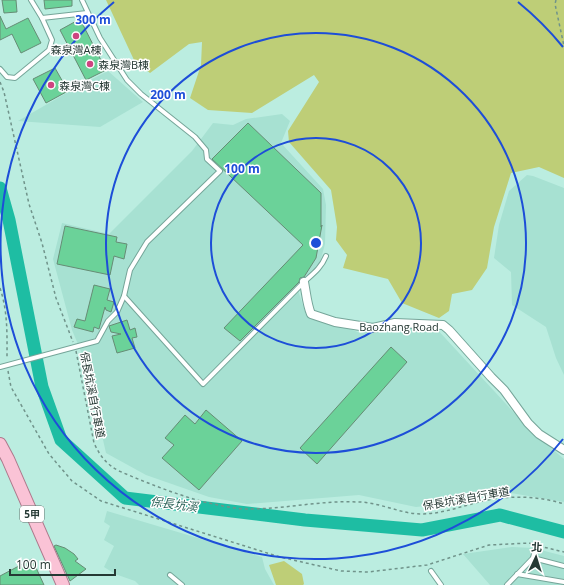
<svg xmlns="http://www.w3.org/2000/svg" width="564" height="585" viewBox="0 0 564 585" font-family="'Open Sans','Noto Sans TC',sans-serif">
<style>
.built{fill:#a7e1d2}
.green{fill:#bece77}
.lines{fill:none;stroke-linecap:round;stroke-linejoin:round}
.river{stroke:#1ebda3;stroke-width:13}
.building{fill:#6bd299;stroke:#668c75}
.service-casing{stroke:#75a599;stroke-width:6}
.minor-casing{stroke:#75a599;stroke-width:10}
.primary-casing{stroke:#ad798c;stroke-width:14}
.path{stroke:#70938a;stroke-width:1.5;stroke-dasharray:3 3;stroke-linecap:butt}
.service{stroke:#fff;stroke-width:4}
.minor{stroke:#fff;stroke-width:8}
.primary{stroke:#fac3d6;stroke-width:12}
.ring{fill:none;stroke:#1d4ed8;stroke-width:2}
.poi-dot{fill:#ce4580;stroke:#fff;stroke-width:1.5}
.labels{text-anchor:middle;dominant-baseline:central;stroke-width:3;stroke-linejoin:round;paint-order:stroke}
.shield{fill:#fff;stroke:#667471;stroke-width:1}
.shield-label{font-size:10px;font-weight:bold;fill:#253934}
.poi-label{font-size:11px;fill:#253934;stroke:#fff;text-anchor:start}
.street-label{font-size:11px;fill:#253934;stroke:#fff}
.water-label{font-size:12px;font-style:italic;fill:#2a6257;stroke:#fff}
.centre{fill:#1d4ed8;stroke:#fff;stroke-width:2}
.ring-label{font-size:12px;text-anchor:middle;font-weight:bold;fill:#1d4ed8;stroke:#fff;stroke-width:3;stroke-linejoin:round;paint-order:stroke}
</style>
<rect width="100%" height="100%" fill="#bbede0"/>
<g class="built">
<path d="M108,71l35,31 -43,25 -82,-6 64,-37z"/>
<path d="M282,114l8,7 -9,22 42,46 3,16 -1,39 -5,18 -16,17 -6,11 8,25 13,6 26,6 15,6 33,-7h41l96,104 34,29v43l-70,-12 -33,12 -45,5 -57,-12 -112,9 -38,-7 -63,-22 -40,-22 -21,-92 -13,-31 -19,-71 9,-36 47,11 83,-83 21,-28 20,2 13,-6z"/>
<path d="M527,175l6,1 31,12v187l-8,-17 -10,-31 -34,-22 -1,-33 -17,-14 5,-33 10,-34z"/>
<path d="M107,511l155,46 3,12 9,16h-135l-4,-4 -20,-7 -11,-7 10,-21 -10,-6 6,-14 -6,-4z"/>
<path d="M512,547l21,1 31,8v29h-74l-27,-31z"/>
</g>
<g class="green">
<path d="M106,0h458v178l-25,-11 -28,6 -17,54 -7,41 -15,22 -20,4 -3,17 -10,7 -37,-15 -14,-24 -45,-11 4,-13 -11,-15 1,-13 -6,-37 -42,-48 -1,-11 31,-49 -5,-7 -62,38 -44,-3 -18,-12 11,-33 1,-23 -13,2 -39,29 -16,-13z"/>
<path d="M284,561l18,13 2,10 -1,1h-27l-7,-20z"/>
</g>
<g class="lines">
<path class="river" d="M0,188l9,32 33,167 19,53 64,58 180,22 117,10 78,-15 64,17"/>
</g>
<g class="building">
<path d="M2,0h14l1,12 -13,1z"/>
<path d="M44,0h28v6l-27,3z"/>
<path d="M0,16l6,13 22,-11 13,25 -20,10 -9,-19 -12,6z"/>
<path d="M80,19l26,51 -20,10 -26,-50z"/>
<path d="M55,68l13,23 -22,12 -13,-24z"/>
<path d="M248,123l73,70v34l1,-2 -6,33 -12,19 -4,1 -1,4 -59,59 -16,-13 79,-83 -91,-86z"/>
<path d="M65,226l52,11 -1,5 11,2 -3,15 -10,-3 -4,19 -53,-11z"/>
<path d="M94,285l16,4 -3,11 7,2 -3,10 -5,-2 -1,-3 -6,22 -5,-2 -1,5 -19,-5 3,-8 8,2z"/>
<path d="M127,320l3,10 5,-2 2,9 -5,1 3,10 -18,5 -5,-17 9,-2 -10,-2 -2,-6z"/>
<path d="M391,347l16,15 -90,102 -17,-16z"/>
<path d="M206,410l36,31 -43,49 -37,-32 12,-13 -9,-7 20,-23 10,9z"/>
<path d="M56,545l9,3 9,6 4,5 -3,2 11,8 -16,12 -16,-35z"/>
<path d="M32,559l12,26h-44v-9z"/>
</g>
<g class="lines">
<g class="service-casing">
<g id="service">
<path d="M31,0l11,18"/>
<path d="M0,69l7,8 8,1 34,-28 3,-10 -10,-22 45,-5"/>
<path d="M124,296l79,88 101,-102c10,-9 17,-14 22,-26"/>
<path d="M0,367l97,-26 11,-20 9,-9 7,-16 6,-26 17,-28 73,-71 -13,-12 -1,-9 -11,-13 -54,-43 -14,-14 -27,-42 -18,-38"/>
<path d="M533,558l31,8"/>
<path d="M431,571l10,14"/>
<path d="M517,574l47,8"/>
<path d="M170,575l12,10"/>
<path d="M507,585l26,-27 2,-8"/>
</g>
</g>
<g class="minor-casing">
<path id="minor" d="M304,282c2,10 3,23 7,32l24,8 38,6 22,-5 48,2 6,5 42,47 13,13 24,33 11,11 25,16"/>
</g>
<g class="primary-casing">
<path id="primary" d="M0,444l8,15 55,126"/>
</g>
<g class="path">
<path d="M556,0l-1,4 9,42"/>
<path d="M0,82l4,10 25,112 13,39 14,55 17,44"/>
<path d="M0,288c8,24 7,47 7,71"/>
<path d="M76,351l18,92c6,13 12,21 25,28 28,12 56,23 85,31 15,3 30,7 45,7 37,0 73,-9 109,-7 21,0 43,12 63,12 21,0 41,-8 62,-13 26,-6 56,-5 81,3"/>
<path d="M8,371l3,16 38,67 23,27 29,20 179,56 61,14 27,1 59,-7 62,-20 40,-2 6,2"/>
<path d="M539,546l25,6"/>
</g>
<use href="#service" class="service"/>
<use href="#minor" class="minor"/>
<use href="#primary" class="primary"/>
</g>
<g class="ring">
<circle cx="316" cy="243" r="105"/>
<circle cx="316" cy="243" r="210"/>
<path d="M563 439A315 315 0 1 1 114 2M518 2A315 315 0 0 1 563 47"/>
</g>
<g class="poi-dot">
<circle cx="76" cy="36" r="4"/>
<circle cx="90" cy="64" r="4"/>
<circle cx="51" cy="85" r="4"/>
</g>
<g class="labels">
<rect class="shield" x="20" y="506" width="24" height="16" rx="3"/>
<g class="shield-label">
<text x="32" y="514">5甲</text>
</g>
<g class="poi-label">
<text x="76" y="49" text-anchor="middle">森泉灣A棟</text>
<text x="98" y="64">森泉灣B棟</text>
<text x="59" y="85">森泉灣C棟</text>
</g>
<g class="street-label">
<text x="399" y="326">Baozhang Road</text>
<text transform="translate(93 395) rotate(79)">保長坑溪自行車道</text>
<text transform="translate(466 498) rotate(-10)">保長坑溪自行車道</text>
</g>
<g class="water-label">
<text transform="translate(174 504) rotate(7)">保長坑溪</text>
</g>
</g>
<circle cx="316" cy="243" r="6" class="centre"/>
<g class="ring-label">
<text x="93" y="24">300 m</text>
<text x="168" y="99">200 m</text>
<text x="242" y="173">100 m</text>
</g>
<g transform="translate(536 557) rotate(4)" stroke="#ffffff" stroke-width="3" paint-order="stroke">
<path d="M0-3L7 15L0 10L-7 15Z" fill="#253934"/>
<text y="-6" font-size="11" font-weight="bold" text-anchor="middle" fill="#253934">北</text>
</g>
<path d="M10 569v6h105v-6" fill="none" stroke="#253934" stroke-width="2"/>
<text x="16" y="569" font-size="12" fill="#253934" stroke="#ffffff" stroke-width="3" paint-order="stroke">100 m</text>
</svg>
